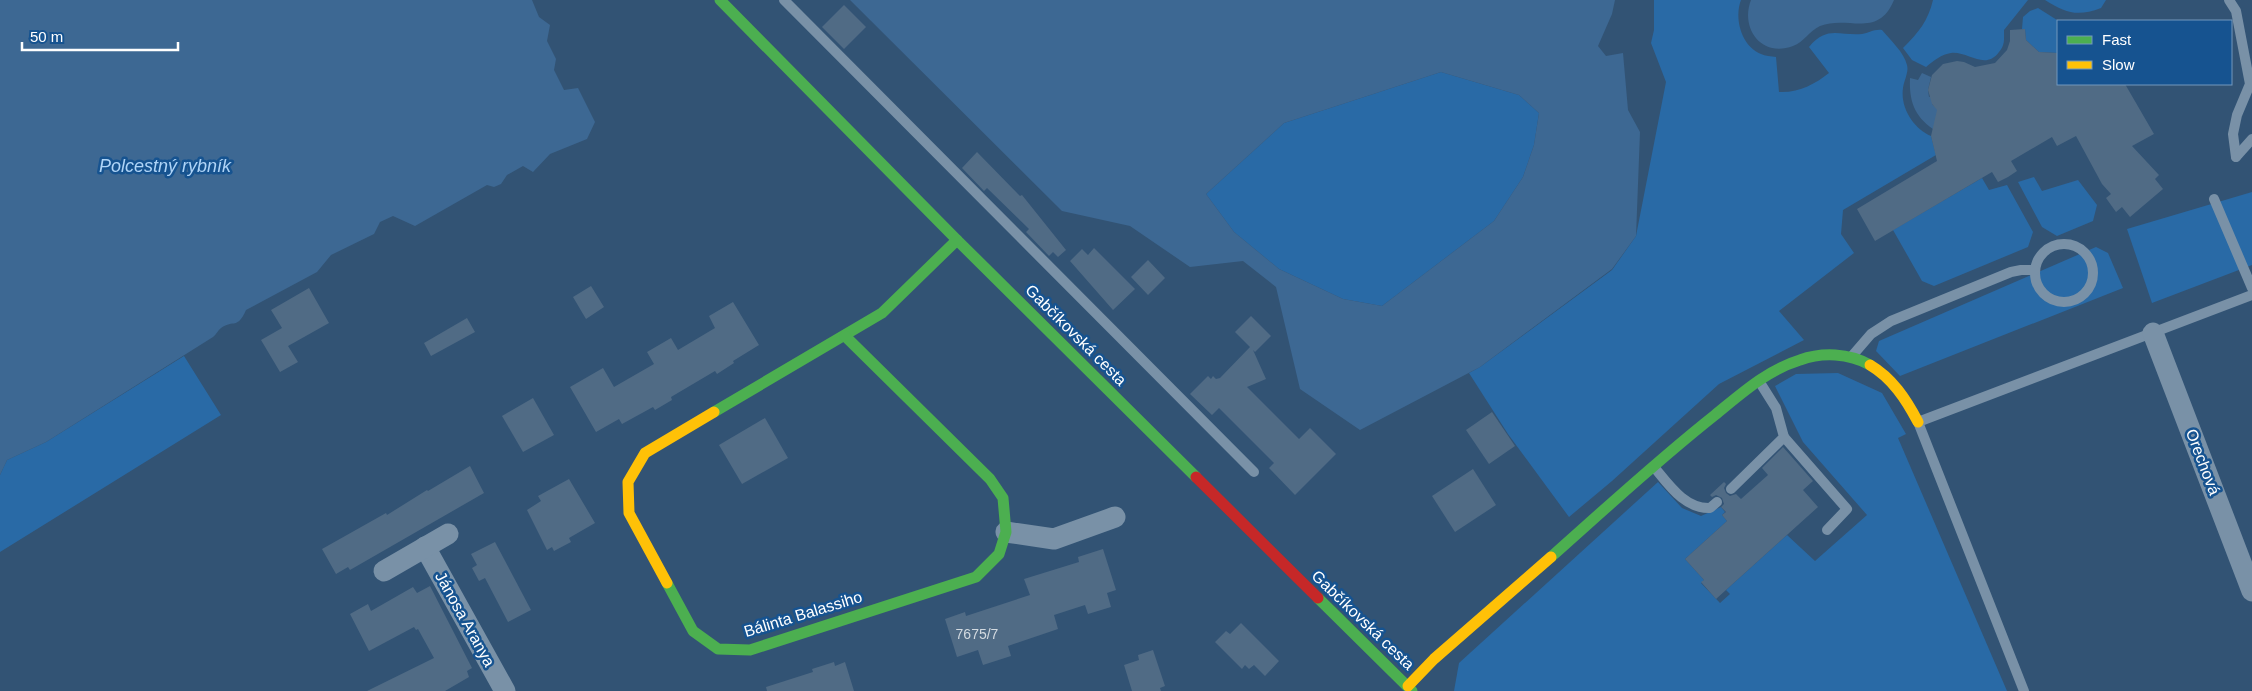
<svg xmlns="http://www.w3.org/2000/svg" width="2252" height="691" viewBox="0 0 2252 691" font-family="Helvetica,sans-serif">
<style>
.green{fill:#296aa6}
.water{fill:#3d6893;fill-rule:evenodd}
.building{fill:#506b85}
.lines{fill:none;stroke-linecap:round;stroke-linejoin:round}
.lane{stroke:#7991a7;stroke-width:10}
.street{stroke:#7991a7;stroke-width:21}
.fast{stroke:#4caf50;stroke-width:11}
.slow{stroke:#ffc107;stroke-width:11}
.jam{stroke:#c62828;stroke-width:11}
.labels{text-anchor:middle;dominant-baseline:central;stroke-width:5;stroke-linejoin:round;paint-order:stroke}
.number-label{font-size:14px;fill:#d3dae0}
.street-label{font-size:16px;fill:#fff;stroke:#165390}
.water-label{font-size:18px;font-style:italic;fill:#afd4f7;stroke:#165390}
</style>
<rect width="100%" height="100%" fill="#325374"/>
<g class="green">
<path d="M1654,0h87c-7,18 0,46 20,54 4,2 10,2 15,3l3,35c20,1 36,-8 50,-19l-20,-26c18,-22 30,-11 53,-13 7,-1 12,-5 20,-4 8,10 22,22 25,35 2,7 -3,16 -4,23 -3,20 11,41 28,48l5,19 -93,55 -2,24 13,19 -75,58 25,29 -85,44 -107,97 -43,36 -61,-83 -39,-61 11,-6 132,-97 24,-34 30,-154 -15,-39 3,-13z"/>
<path d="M1933,0h95l-24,30c0,10 1,15 -5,22 -14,19 -31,-1 -48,1 -9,1 -18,8 -25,14l-14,-7 -9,-12c16,-16 25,-27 30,-48z"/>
<path d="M2045,0h61l-5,8c-24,9 -35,5 -56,-8z"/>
<path d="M2038,8l19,12 13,1h-12v32l-19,-1 -13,-12 -1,-11h-3l1,-12 7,-6z"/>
<path d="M1441,72l78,23 20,18 -5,32 -11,32 -29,44 -112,85 -39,-7 -64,-30 -45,-37 -28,-38 78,-71z"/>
<path d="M2034,177l8,14 36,-11 19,25 -4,16 -36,15 -15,-9 -24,-45z"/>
<path d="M1982,178l7,12 18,-5 26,47 -5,15 -94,39 -12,-5 -29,-51z"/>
<path d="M2252,192v73l-100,38 -25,-74z"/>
<path d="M2096,247l12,6 15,35 -223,88 -24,-25 3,-10z"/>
<path d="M184,356l37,59 -221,137v-77l7,-15 39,-18z"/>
<path d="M1838,373l44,20 24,41 -8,4 109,253h-553l5,-28 199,-181 24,26 19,8 20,-9 4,5 -3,3 5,6 -42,38 19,21 -3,3 19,20 10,-9 -4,-4 61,-55 28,26 52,-46 -64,-73 -28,-56 21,-12z"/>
</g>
<g class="water">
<path d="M0,0h532l7,17 11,8 -3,16 9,18 -2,11 10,20 14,-2 17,34 -8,17 -37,15 -17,18 -10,-6 -16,9 -6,9 -7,3 -7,-2 -72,41 -22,-10 -13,6 -6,12 -43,21 -14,17 -71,38c-9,20 -12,9 -25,18 -3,2 -5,7 -8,9l-167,105 -39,18 -7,15z"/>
<path d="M850,0h765l-3,14 -14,32 8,10 17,-3 5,57 12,22 -4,104 -24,33 -132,98 -120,63 -60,-41 -24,-102 -33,-26 -53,6 -60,-41 -68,-15zM1441,72l78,23 20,18 -5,32 -11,32 -29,44 -112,85 -39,-7 -64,-30 -45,-37 -28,-38 78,-71z"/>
<path d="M1751,0h143c-16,39 -46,15 -74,26 -11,5 -16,16 -27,20 -32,12 -53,-18 -42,-46z"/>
<path d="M1922,73l9,4 -3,13 1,7 8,-3 2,6 -7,4 11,11 -10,14c-19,-13 -24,-29 -23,-51l8,2z"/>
</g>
<g class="building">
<path d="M844,5l22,22 -22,22 -22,-22z"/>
<path d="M2025,29l1,11 13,12 19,1v31h67l29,50 -22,12 27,29 -4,4 8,10 -33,28 -8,-10 -6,5 -10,-14 5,-4 -9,-10 -26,-48 -19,10 -5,-9 -41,24 6,10 -9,6 -10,5 -6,-10 -117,69 -18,-32 80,-48 -6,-25 6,-26 -5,-6 -4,-14 4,-15 11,-11 14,-3 7,1 11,5 20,-4 12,-13 3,-9v-11z"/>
<path d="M977,152l43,44 2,-1 44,55 -8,7 -5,-5 -4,4 -23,-24 3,-3 -42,-41 -3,3 -22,-23z"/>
<path d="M1094,248l41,41 -22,21 -43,-49 12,-12 6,6z"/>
<path d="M1148,260l17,18 -17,17 -17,-18z"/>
<path d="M591,286l13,21 -18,12 -13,-22z"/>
<path d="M309,288l20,35 -41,23 10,16 -18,10 -19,-32 21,-12 -11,-18z"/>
<path d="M733,302l26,43 -26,16 1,2 -17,11 -2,-3 -44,26 1,3 -17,10 -2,-3 -31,17 -3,-5 -23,13 -26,-45 33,-19 11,19 40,-23 -7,-12 24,-14 7,12 37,-22 -6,-12z"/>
<path d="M1251,316l20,20 -16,16 -2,-2 13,29 -19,8 52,52 11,-11 26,26 -41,41 -26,-27 5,-5 -55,-55 -7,7 -22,-21 18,-18 3,3 2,-3 3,3 4,-1 30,-31 -15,-15z"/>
<path d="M467,318l8,14 -44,24 -7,-13z"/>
<path d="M533,398l21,37 -31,17 -21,-36z"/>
<path d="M1492,412l23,34 -26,18 -23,-34z"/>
<path d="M765,418l23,40 -46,26 -23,-39z"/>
<path d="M1783,447l30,34 -10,9 15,17 -102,92 -15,-17 3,-2 -19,-21 42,-38 -5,-6 4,-3 -5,-5 3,-3 -2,-6 -6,-3 -4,2 -2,-2 14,-13 2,2 -2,4 2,5 4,3 6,-2 5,5 27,-24 -6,-7z"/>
<path d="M470,466l14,27 -134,77 -2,-3 -12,7 -14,-25 64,-36 1,2 40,-25 1,1z"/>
<path d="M1473,469l23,36 -41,27 -23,-36z"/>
<path d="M569,479l26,44 -26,15 2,4 -17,9 -2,-4 -5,3 -20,-40 14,-9 -3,-5z"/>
<path d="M495,542l36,68 -23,12 -23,-44 -6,3 -7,-13 5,-3 -6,-11z"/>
<path d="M1103,549l13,41 -9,3 4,14 -23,7 -3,-9 -31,10 4,14 -50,17 3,10 -28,9 -5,-15 -21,7 -12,-38 20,-7 1,4 64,-21 -6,-16 55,-17 -1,-5z"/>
<path d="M430,586l42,82 -5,3 2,6 -24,14h-78l67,-33 -16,-29 -2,1 -2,-3 -45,24 -19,-37 18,-10 3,7 42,-24 4,6z"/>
<path d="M1241,623l38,38 -14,15 -11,-11 -5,4 -4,-4 -3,4 -27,-27 11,-11 4,3z"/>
<path d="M1153,650l12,36 -5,2 1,3h-29l-8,-26 15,-5 -1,-5z"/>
<path d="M834,662l1,4 10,-4 9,29h-87l-1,-4 47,-15 -1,-3z"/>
</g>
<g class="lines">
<g class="lane">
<path d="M784,0l470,472"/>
<path d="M2229,0l7,11 14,73 -13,31 -4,19 3,23"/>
<path d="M2236,157l16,-18"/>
<path d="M2214,199l38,89"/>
<circle cx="2064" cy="273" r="29"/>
<path d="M1852,356l19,-22 20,-13 120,-49 10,-2h14"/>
<path d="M1784,437l63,72 -20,21"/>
<path d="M1654,467c15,18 31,42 56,41l7,-6"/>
<path d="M1731,489l53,-52 -8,-29 -17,-27"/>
<path d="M2024,691l-106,-269 334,-127"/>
</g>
<g class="street">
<path d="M2153,333l99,258"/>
<path d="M1006,532l48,7 61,-22"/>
<path d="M425,547l80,144"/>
<path d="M384,571l64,-37"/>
</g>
<g class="fast">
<path d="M720,0l237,240 239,237"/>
<path d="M714,412l168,-99 75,-73"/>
<path d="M1551,557c54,-48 107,-97 164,-142 26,-21 52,-45 85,-55 22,-8 49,-7 70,5"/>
<path d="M667,583l26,48 25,18 32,1 226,-73 23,-23 7,-22 -3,-34 -13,-19 -145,-143"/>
<path d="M1318,598l94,93"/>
</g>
<g class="slow">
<path d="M1870,365c22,13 36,34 48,57"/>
<path d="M667,583l-38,-70 -1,-31 17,-29 69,-41"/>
<path d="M1408,686l26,-27 117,-102"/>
</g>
<path class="jam" d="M1196,477l122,121"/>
</g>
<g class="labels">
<g class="number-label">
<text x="977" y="634">7675/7</text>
</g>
<g class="street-label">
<text transform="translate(1076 335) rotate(45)">Gabčíkovská cesta</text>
<text transform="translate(2203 462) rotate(69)">Orechová</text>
<text transform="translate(803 614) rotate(-17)">Bálinta Balassiho</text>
<text transform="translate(465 619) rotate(61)">Jánosa Aranya</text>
<text transform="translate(1363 620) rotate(44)">Gabčíkovská cesta</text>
</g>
<g class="water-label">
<text x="165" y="166">Polcestný rybník</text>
</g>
</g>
<rect x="2057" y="20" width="175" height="65" fill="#165390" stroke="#7398bc"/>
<rect x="2067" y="36" width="25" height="8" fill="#4caf50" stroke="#7398bc"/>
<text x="2102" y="45" font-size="15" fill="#ffffff">Fast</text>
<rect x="2067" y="61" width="25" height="8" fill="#ffc107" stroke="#7398bc"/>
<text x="2102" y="70" font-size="15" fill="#ffffff">Slow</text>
<path d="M22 42v8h156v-8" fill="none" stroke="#ffffff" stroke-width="2.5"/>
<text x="30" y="42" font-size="15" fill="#ffffff" stroke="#165390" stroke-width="4" paint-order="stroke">50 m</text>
</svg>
